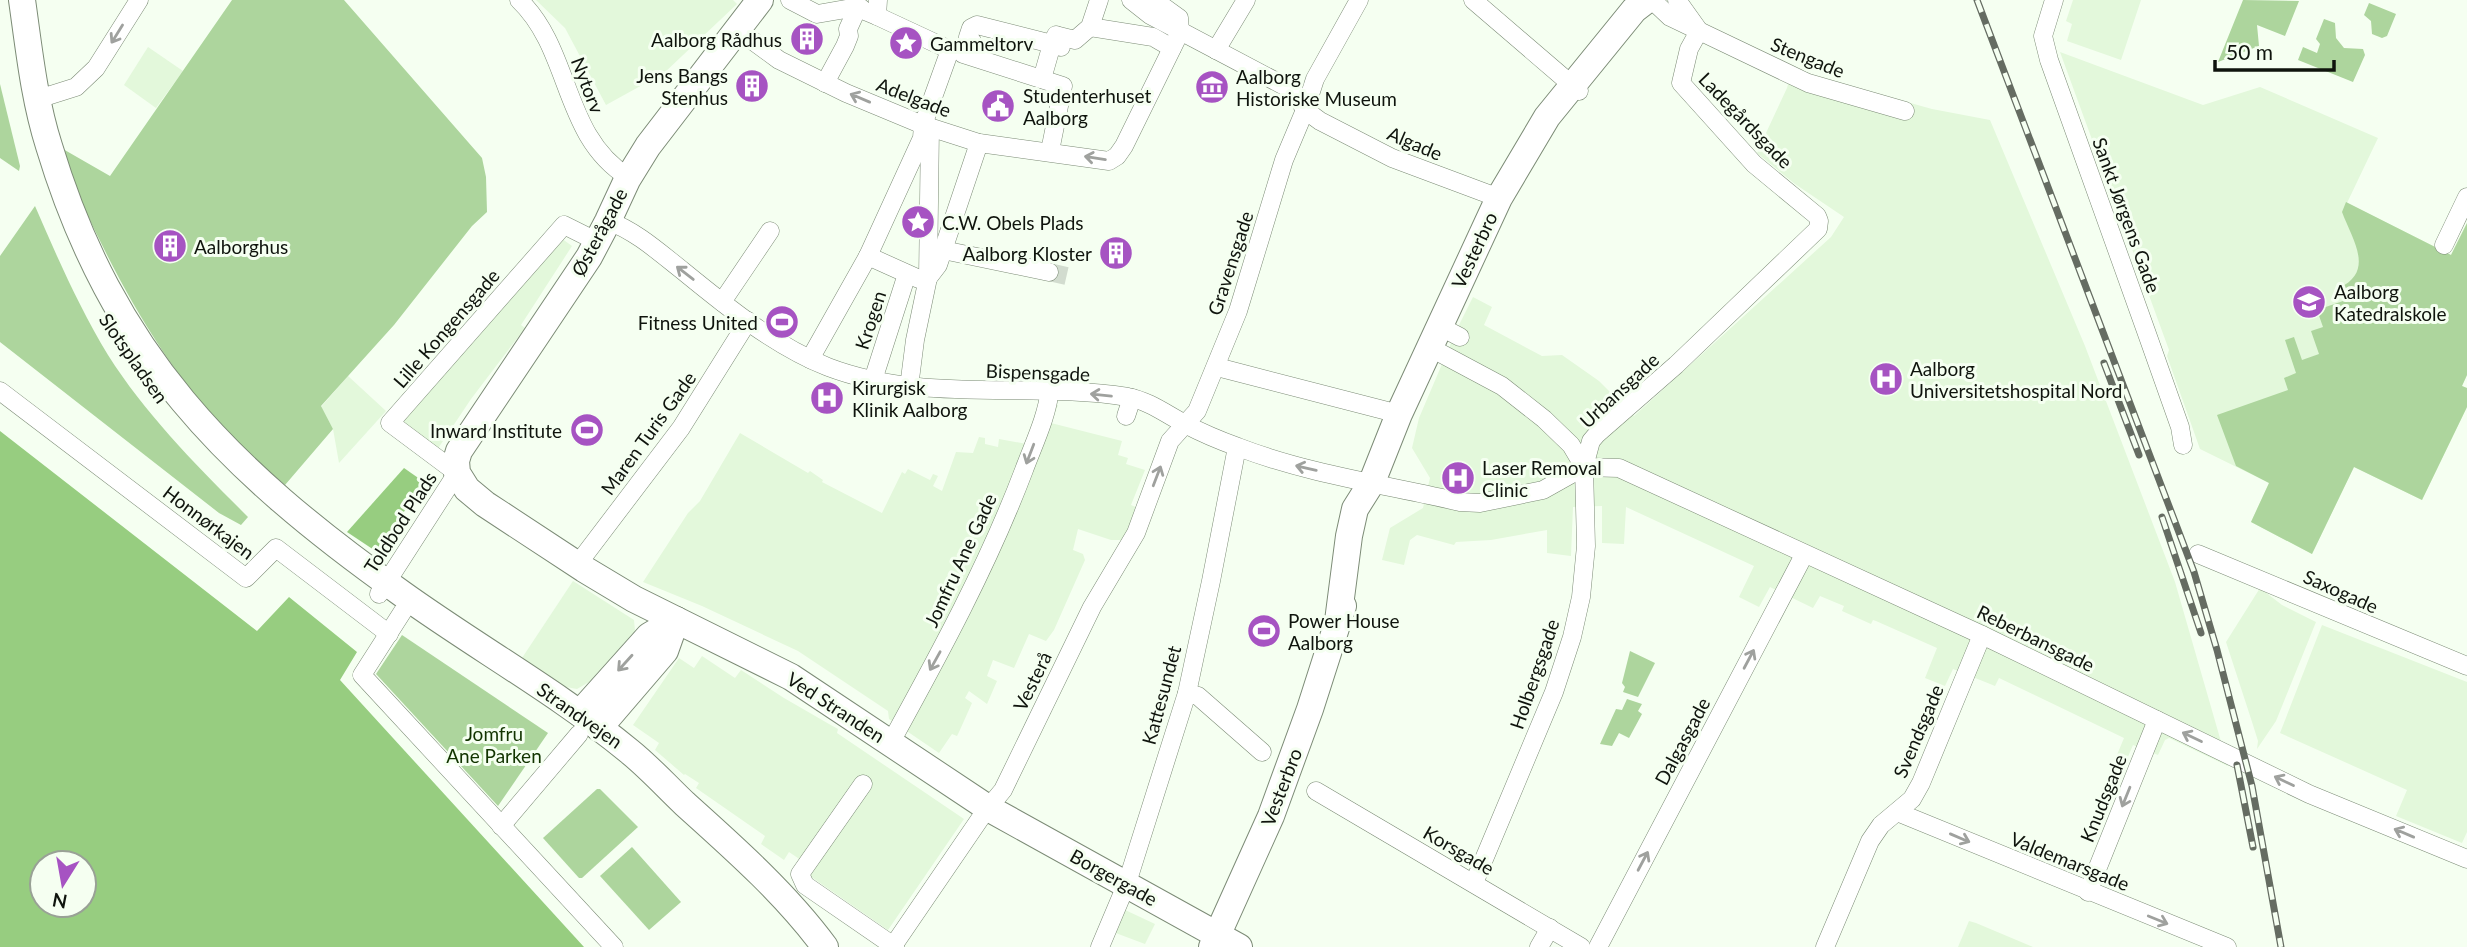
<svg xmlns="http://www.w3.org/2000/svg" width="2467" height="947" viewBox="0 0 2467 947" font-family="Lato,sans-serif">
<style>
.built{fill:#e3f8db}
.green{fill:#add59d}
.water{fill:#97cd80;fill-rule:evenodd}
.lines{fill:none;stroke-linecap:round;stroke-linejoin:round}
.street-tunnel{stroke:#d2dccf;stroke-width:18;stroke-dasharray:18 9;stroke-linecap:butt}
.street-casing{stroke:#7c8b76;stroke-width:19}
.secondary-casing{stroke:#7c8b76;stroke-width:28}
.street{stroke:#fff;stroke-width:18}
.secondary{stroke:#fff;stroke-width:26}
.rail-casing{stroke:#656c62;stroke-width:7}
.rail{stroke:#f5fff1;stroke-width:4.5;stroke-dasharray:13;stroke-linecap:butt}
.oneway{stroke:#9fa19e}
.labels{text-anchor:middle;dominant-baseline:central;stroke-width:6;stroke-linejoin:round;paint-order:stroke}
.poi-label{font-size:19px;fill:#0f140d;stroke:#f5fff1;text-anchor:start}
.street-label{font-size:19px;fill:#0f140d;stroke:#f5fff1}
.park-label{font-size:19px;fill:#123400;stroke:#f5fff1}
</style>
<rect width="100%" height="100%" fill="#f5fff1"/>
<g class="built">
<path d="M536,0h197l4,4 -73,69 -58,32 -41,-77z"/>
<path d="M2073,0h68l-20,60 -54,-19 5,-17 -6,-3z"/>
<path d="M148,47l35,24 -27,37 -32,-23z"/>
<path d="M2060,52l143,53 57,-18 118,51 -31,65 104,52 16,-32v152l-5,11 5,2v19l-45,93 -68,-33 -42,87 -61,-32 18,-39 -69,-34 -33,-93 2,-6z"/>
<path d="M1792,70l140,39 58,11 95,226 90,236 53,184 -59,-28 -4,2 -7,15 -25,-10 -9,21 -10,-4 10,-24 -125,-60 -4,8 -42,-17 -8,17 -20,-8 12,-30 -61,-27 -3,-1 -2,4 -29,-13 2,-5 -24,-10 -7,12 -43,-21 -11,20 -20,-10 15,-31 -128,-59 -2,37 -22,-1v-37l-29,1 -2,49 -24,-3v-23l-56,10 -35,2 -2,3 -37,-10 -7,5 -6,25 -22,-5 8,-32 33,-20 7,-30 -18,-30 7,-30 38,-89 16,-32 19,10 -8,18 58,31 20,-1 37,26 35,35 197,-179 13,-20 -49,-33 -38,-31 11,-17 -2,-3 21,-45z"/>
<path d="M561,238l11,8 -51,79 4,3 -54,71 -36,54 -36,-28z"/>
<path d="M348,376l38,35 -47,52 -6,-34 -12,-22z"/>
<path d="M1041,402l17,3 -7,18 71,18 -4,14 10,3 -2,6 19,6 -14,35 9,4 -13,28 -6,3h-10l-33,-11 -5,21 10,4 2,6 -31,70 -8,11 -17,-7 -15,34 -21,-8 -6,16 10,5 -10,23 -18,-13 -4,7 7,5 -13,29 -2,4 -5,-2 -13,19 -50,-34 -1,-8 -90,-60 -96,-45 -59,-24 45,-69 12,-12 40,-68 68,40 2,-2 13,9 -1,2 60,31 20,-41 3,2 3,-5 22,11 3,-6 5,2 -5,10 9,5 14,-39 17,1 6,-16 6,1v6l13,3 1,-8 28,5z"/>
<path d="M573,581l61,39 1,11 -46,51 -12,7 -17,-3 -38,-28z"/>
<path d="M2260,588l22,17 34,17 -40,99 -19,28 1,-8 -5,-16 -27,-83z"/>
<path d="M2322,625l145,57v150l-5,11 -66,-27 11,-26 -127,-57z"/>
<path d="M702,656l33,22 6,-8 43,28 45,26 9,5 -1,4 127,86 -76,111 -78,-54 4,-7 -25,-17 -5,8 -23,-16 4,-8 -69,-48 3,-5 -14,-9 -1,1 -29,-25 4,-7 -26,-18 46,-67 15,10z"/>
<path d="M1123,909l32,15 -10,20 -32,-12z"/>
<path d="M1969,921l7,2 57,24h-75z"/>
</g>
<g class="green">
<path d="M232,0h112l138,158 4,19 1,35 -15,14 -78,99 -73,81 12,23 -48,56c-17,-15 -36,-29 -52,-46 -81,-84 -131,-188 -177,-294l54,31z"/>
<path d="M2243,0l56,1 -14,35 -28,-11 2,21 -41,16z"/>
<path d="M2369,3l27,11 -9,22 -5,2 -10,-4 -1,-13 -7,-6z"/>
<path d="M2324,19l11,4 1,15 8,10 19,1 2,6 -12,27 -55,-22 5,-13 14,6 3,-9 -4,-5z"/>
<path d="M0,84l20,82 -1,5 -19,-13z"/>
<path d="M2346,202l105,53 16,-32v152l-5,11 5,2v19l-45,93 -68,-33 -42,87 -61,-32 18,-39 -33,-17 -19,-51 71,-25 -4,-12 12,-5 -11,-33 9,-3 8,23 17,-6 -8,-23 12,-4 -6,-17 26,-9 -4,-13c36,-17 14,-47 3,-76z"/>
<path d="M35,206c22,51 44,101 73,149 38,60 89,111 140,162l-7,8 -22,-12 -219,-171v-86z"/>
<path d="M402,635l146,98 -50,73 -122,-132z"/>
<path d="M1630,651l25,12 -17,34 -15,-5 2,-5 -3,-4z"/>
<path d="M1627,699l15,5 -4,7 4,3 -13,24 -10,-5 -7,13 -12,-2 16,-35 6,1z"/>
<path d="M597,789h3l38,38 -56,51h-3l-36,-40z"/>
<path d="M632,847l49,55 -32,28 -49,-54z"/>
</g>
<g class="water">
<path d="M0,431l257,200 32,-34 68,55 -17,28 244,267h-584zM84,863v42h-42v-42z"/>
<path d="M404,468l20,14 -47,70 -30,-20z"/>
</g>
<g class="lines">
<path class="street-tunnel" d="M1049,272l22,5"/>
<g class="street-casing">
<g id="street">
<path d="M519,0c53,51 43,136 109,177"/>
<path d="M790,0l27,14 41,-7 3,1"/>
<path d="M1131,0l19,15 144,76 11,19 15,11 72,37 107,40"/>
<path d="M1473,0l106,91"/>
<path d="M1652,0l18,17 138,66 97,28"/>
<path d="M1677,0l20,28"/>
<path d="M2054,0l-11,36 6,24 97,271 34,96 3,18"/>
<path d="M865,11l12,5 1,-16"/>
<path d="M877,16l73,34 -27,75 -1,13 -54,118 51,23 9,-1 10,-13 41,-122"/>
<path d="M1090,27l63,10 19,11"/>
<path d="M738,30l41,30 67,33 77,32 56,18 130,18 8,-5 7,-10 56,-114 -1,-14 -25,-18"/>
<path d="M1059,36l16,4 15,-13 9,-27"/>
<path d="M1216,50l30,-50"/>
<path d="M1042,79l10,-35 9,3"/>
<path d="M825,83l20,-37 4,-10 -1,-7 10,-22"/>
<path d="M38,99l38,-12 20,-19 43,-68"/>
<path d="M1050,151l13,-65 -100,-32 1,-6 7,-1 1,-6 -4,-4 3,-9 6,-3 75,19 4,-9"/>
<path d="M608,221c28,10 52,32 75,50 44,36 92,75 145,96 97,37 200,14 300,30 21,4 38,17 57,27 17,9 36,17 53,23 70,27 149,38 222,55l20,1 63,-13 41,-23 7,-26 6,-7 79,-69 142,-136 1,-8 -2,-5 -63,-52 -73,-81 8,-34 10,-18"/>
<path d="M2444,245l23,-48"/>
<path d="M943,250l106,22"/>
<path d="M722,302l48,-71"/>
<path d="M1439,326l21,11"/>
<path d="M1429,347l73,39 42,33 27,26 13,22 2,79 -5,51 -9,40 -18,55 -80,191"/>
<path d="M810,359l58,-103"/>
<path d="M1217,367l182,47"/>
<path d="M873,380l34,-106"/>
<path d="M909,387l6,-47 13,-62 2,-151"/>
<path d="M0,391l246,187 30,-30 113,86"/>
<path d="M1126,416l6,-18"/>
<path d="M1584,467l35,1 363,167 327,159 158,65"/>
<path d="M2198,554l269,112"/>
<path d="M577,565l104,-137 67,-107"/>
<path d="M379,594l78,-121 -67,-50 174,-198 34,17"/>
<path d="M403,611l-41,64 252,272"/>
<path d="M1187,693l11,3 64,56"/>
<path d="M891,742c49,-89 97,-177 133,-272 10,-27 23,-53 26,-81"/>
<path d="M863,784l-63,90 5,11 90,62"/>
<path d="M1316,791l265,156"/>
<path d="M1897,812l330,135"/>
<path d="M501,826l78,-92"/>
<path d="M2088,892l69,-172"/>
<path d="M893,946l91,-133 19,-23 89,-183 44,-74 34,-92 27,-30 41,-100 46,-151 21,-50 10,-31 44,-79"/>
<path d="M1100,947l27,-64 60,-190 24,-112 26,-134"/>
<path d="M1539,947l11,-19"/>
<path d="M1598,947l206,-392"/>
<path d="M1825,947l45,-106 11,-16 31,-26 9,-16 61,-148"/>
</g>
</g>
<g class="secondary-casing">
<g id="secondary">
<path d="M22,0c7,49 12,99 27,146 63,209 178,323 352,447 75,54 156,99 228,158 20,16 37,35 56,53 49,44 101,90 140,143"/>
<path d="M760,0l-112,146 -21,34 -19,41 -19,36 -130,194 -3,10 1,12 10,16 18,15 99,65 50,30 157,78 197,131 251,139"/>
<path d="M1338,621l11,-85 6,-27 17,-27 27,-68 100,-216 48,-81 87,-107 13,-10"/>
<path d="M580,713l69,-77 27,-16"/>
<path d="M599,728l66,-77 11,-31"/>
<path d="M1212,947l59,-131 39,-107 33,-103"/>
</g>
</g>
<use href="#street" class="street"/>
<use href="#secondary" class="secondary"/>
<g class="rail-casing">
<g id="rail">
<path d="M1977,0l217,572 23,78 35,136 29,161"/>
<path d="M2104,363l35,92"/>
<path d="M2162,517l39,116"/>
<path d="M2237,765l16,82"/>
</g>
</g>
<use href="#rail" class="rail"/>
</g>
<defs><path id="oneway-shaft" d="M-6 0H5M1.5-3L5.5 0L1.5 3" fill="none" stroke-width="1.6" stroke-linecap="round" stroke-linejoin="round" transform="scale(1.75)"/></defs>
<g class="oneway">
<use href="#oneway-shaft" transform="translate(117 34) rotate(122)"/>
<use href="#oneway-shaft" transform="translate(860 98) rotate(-157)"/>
<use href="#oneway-shaft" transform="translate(1095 158) rotate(-171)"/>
<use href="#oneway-shaft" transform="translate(685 273) rotate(-142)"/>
<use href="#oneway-shaft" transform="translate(1101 395) rotate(-174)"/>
<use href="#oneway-shaft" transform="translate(1030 454) rotate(111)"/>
<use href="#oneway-shaft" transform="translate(1306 468) rotate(-167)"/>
<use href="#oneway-shaft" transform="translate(1157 476) rotate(-69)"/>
<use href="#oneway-shaft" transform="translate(1749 659) rotate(-62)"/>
<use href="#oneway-shaft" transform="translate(935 661) rotate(119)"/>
<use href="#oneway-shaft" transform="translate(625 663) rotate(132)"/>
<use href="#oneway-shaft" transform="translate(2192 737) rotate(-154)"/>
<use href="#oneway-shaft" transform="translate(2284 781) rotate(-154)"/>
<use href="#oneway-shaft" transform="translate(2126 797) rotate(112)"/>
<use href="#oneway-shaft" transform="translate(2404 833) rotate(-157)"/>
<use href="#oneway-shaft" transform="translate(1960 838) rotate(23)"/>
<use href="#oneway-shaft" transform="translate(1643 861) rotate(-62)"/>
<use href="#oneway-shaft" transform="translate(2158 920) rotate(22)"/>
</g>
<defs>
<g id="building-disc" transform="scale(1.75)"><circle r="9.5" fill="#a653c2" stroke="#f5fff1"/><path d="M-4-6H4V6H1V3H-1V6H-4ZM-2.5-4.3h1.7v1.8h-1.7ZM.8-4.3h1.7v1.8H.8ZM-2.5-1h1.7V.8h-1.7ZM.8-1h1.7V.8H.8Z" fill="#fff"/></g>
<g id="sight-disc" transform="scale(1.75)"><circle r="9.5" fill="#a653c2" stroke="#f5fff1"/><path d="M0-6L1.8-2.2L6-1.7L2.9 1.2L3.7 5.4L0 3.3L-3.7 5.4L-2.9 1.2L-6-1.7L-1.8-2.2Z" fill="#fff"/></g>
<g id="museum-disc" transform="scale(1.75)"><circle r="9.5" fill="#a653c2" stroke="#f5fff1"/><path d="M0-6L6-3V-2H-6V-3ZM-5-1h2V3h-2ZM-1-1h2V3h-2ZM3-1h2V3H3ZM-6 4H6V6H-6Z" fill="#fff"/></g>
<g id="civic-disc" transform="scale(1.75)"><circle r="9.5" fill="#a653c2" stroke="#f5fff1"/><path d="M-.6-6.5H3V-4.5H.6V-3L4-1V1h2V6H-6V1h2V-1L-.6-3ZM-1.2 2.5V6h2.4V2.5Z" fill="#fff"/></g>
<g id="school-disc" transform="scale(1.75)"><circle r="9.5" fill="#a653c2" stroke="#f5fff1"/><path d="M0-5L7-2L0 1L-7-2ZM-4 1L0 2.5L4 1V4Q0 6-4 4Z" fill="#fff"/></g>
<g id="stadium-disc" transform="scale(1.75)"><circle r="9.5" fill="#a653c2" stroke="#f5fff1"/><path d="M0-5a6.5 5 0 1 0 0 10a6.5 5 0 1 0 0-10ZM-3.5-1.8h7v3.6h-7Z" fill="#fff"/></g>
<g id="hospital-disc" transform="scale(1.75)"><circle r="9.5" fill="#a653c2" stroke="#f5fff1"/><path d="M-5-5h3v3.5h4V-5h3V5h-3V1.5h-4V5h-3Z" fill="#fff"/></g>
</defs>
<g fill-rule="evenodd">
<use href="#building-disc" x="807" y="39"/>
<use href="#sight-disc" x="906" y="43"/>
<use href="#building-disc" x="752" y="86"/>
<use href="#museum-disc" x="1212" y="87"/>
<use href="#civic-disc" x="998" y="106"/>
<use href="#sight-disc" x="918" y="222"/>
<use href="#building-disc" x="170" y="246"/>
<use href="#building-disc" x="1116" y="253"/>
<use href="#school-disc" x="2309" y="302"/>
<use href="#stadium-disc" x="782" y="322"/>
<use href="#hospital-disc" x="1886" y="379"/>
<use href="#hospital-disc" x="827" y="398"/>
<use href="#stadium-disc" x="587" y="430"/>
<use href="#hospital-disc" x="1458" y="478"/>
<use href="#stadium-disc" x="1264" y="631"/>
</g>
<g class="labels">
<g class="poi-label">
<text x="782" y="39" text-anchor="end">Aalborg Rådhus</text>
<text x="930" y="43">Gammeltorv</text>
<text x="728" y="75" text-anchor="end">Jens Bangs<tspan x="728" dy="22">Stenhus</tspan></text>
<text x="1236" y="76">Aalborg<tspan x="1236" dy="22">Historiske Museum</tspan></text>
<text x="1023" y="95">Studenterhuset<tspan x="1023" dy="22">Aalborg</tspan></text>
<text x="942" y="222">C.W. Obels Plads</text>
<text x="194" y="246">Aalborghus</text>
<text x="1092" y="253" text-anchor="end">Aalborg Kloster</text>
<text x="2334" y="291">Aalborg<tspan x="2334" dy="22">Katedralskole</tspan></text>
<text x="758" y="322" text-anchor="end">Fitness United</text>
<text x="1910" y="368">Aalborg<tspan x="1910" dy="22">Universitetshospital Nord</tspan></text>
<text x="852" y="387">Kirurgisk<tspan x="852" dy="22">Klinik Aalborg</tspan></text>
<text x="562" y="430" text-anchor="end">Inward Institute</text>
<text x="1482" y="467">Laser Removal<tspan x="1482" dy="22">Clinic</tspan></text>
<text x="1288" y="620">Power House<tspan x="1288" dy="22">Aalborg</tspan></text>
</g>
<g class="street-label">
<text transform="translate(1808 57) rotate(22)">Stengade</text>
<text transform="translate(588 85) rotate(69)">Nytorv</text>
<text transform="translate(914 97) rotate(21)">Adelgade</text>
<text transform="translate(1746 120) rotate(46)">Ladegårdsgade</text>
<text transform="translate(1415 143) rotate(23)">Algade</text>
<text transform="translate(2127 215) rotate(70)">Sankt Jørgens Gade</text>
<text transform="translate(599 232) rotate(-62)">Østerågade</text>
<text transform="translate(1474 250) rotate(-65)">Vesterbro</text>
<text transform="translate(1230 263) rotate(-72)">Gravensgade</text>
<text transform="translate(870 320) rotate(-72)">Krogen</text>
<text transform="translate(446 328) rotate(-49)">Lille Kongensgade</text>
<text transform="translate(134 358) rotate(55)">Slotspladsen</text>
<text transform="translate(1038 372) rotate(2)">Bispensgade</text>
<text transform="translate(1619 390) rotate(-43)">Urbansgade</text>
<text transform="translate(648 433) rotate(-54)">Maren Turis Gade</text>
<text transform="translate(209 522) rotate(37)">Honnørkajen</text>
<text transform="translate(400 522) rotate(-57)">Toldbod Plads</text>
<text transform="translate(960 560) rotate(-65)">Jomfru Ane Gade</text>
<text transform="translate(2341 591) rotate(24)">Saxogade</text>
<text transform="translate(2036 638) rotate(26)">Reberbansgade</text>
<text transform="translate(1534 674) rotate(-71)">Holbergsgade</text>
<text transform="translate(1032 681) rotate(-64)">Vesterå</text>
<text transform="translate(1161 695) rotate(-75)">Kattesundet</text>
<text transform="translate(836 707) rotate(33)">Ved Stranden</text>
<text transform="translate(580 715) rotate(35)">Strandvejen</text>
<text transform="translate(1918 731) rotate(-67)">Svendsgade</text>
<text transform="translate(1682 741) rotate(-62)">Dalgasgade</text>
<text transform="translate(1281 787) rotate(-69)">Vesterbro</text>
<text transform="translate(2103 798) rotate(-68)">Knudsgade</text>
<text transform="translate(1459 850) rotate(30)">Korsgade</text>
<text transform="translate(2070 861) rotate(22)">Valdemarsgade</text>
<text transform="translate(1114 877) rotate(29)">Borgergade</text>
</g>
<g class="park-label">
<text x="494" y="733">Jomfru<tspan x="494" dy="22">Ane Parken</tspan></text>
</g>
</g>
<g transform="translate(63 884) rotate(191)"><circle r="33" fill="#f5fff1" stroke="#99a196" stroke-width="2"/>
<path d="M0-5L12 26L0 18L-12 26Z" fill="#a653c2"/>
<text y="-10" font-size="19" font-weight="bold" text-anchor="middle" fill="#0f140d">N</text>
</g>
<path d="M2215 60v10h119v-10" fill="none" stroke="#0f140d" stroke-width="3.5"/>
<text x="2226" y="60" font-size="21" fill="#0f140d" stroke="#f5fff1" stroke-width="5" paint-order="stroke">50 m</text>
</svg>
